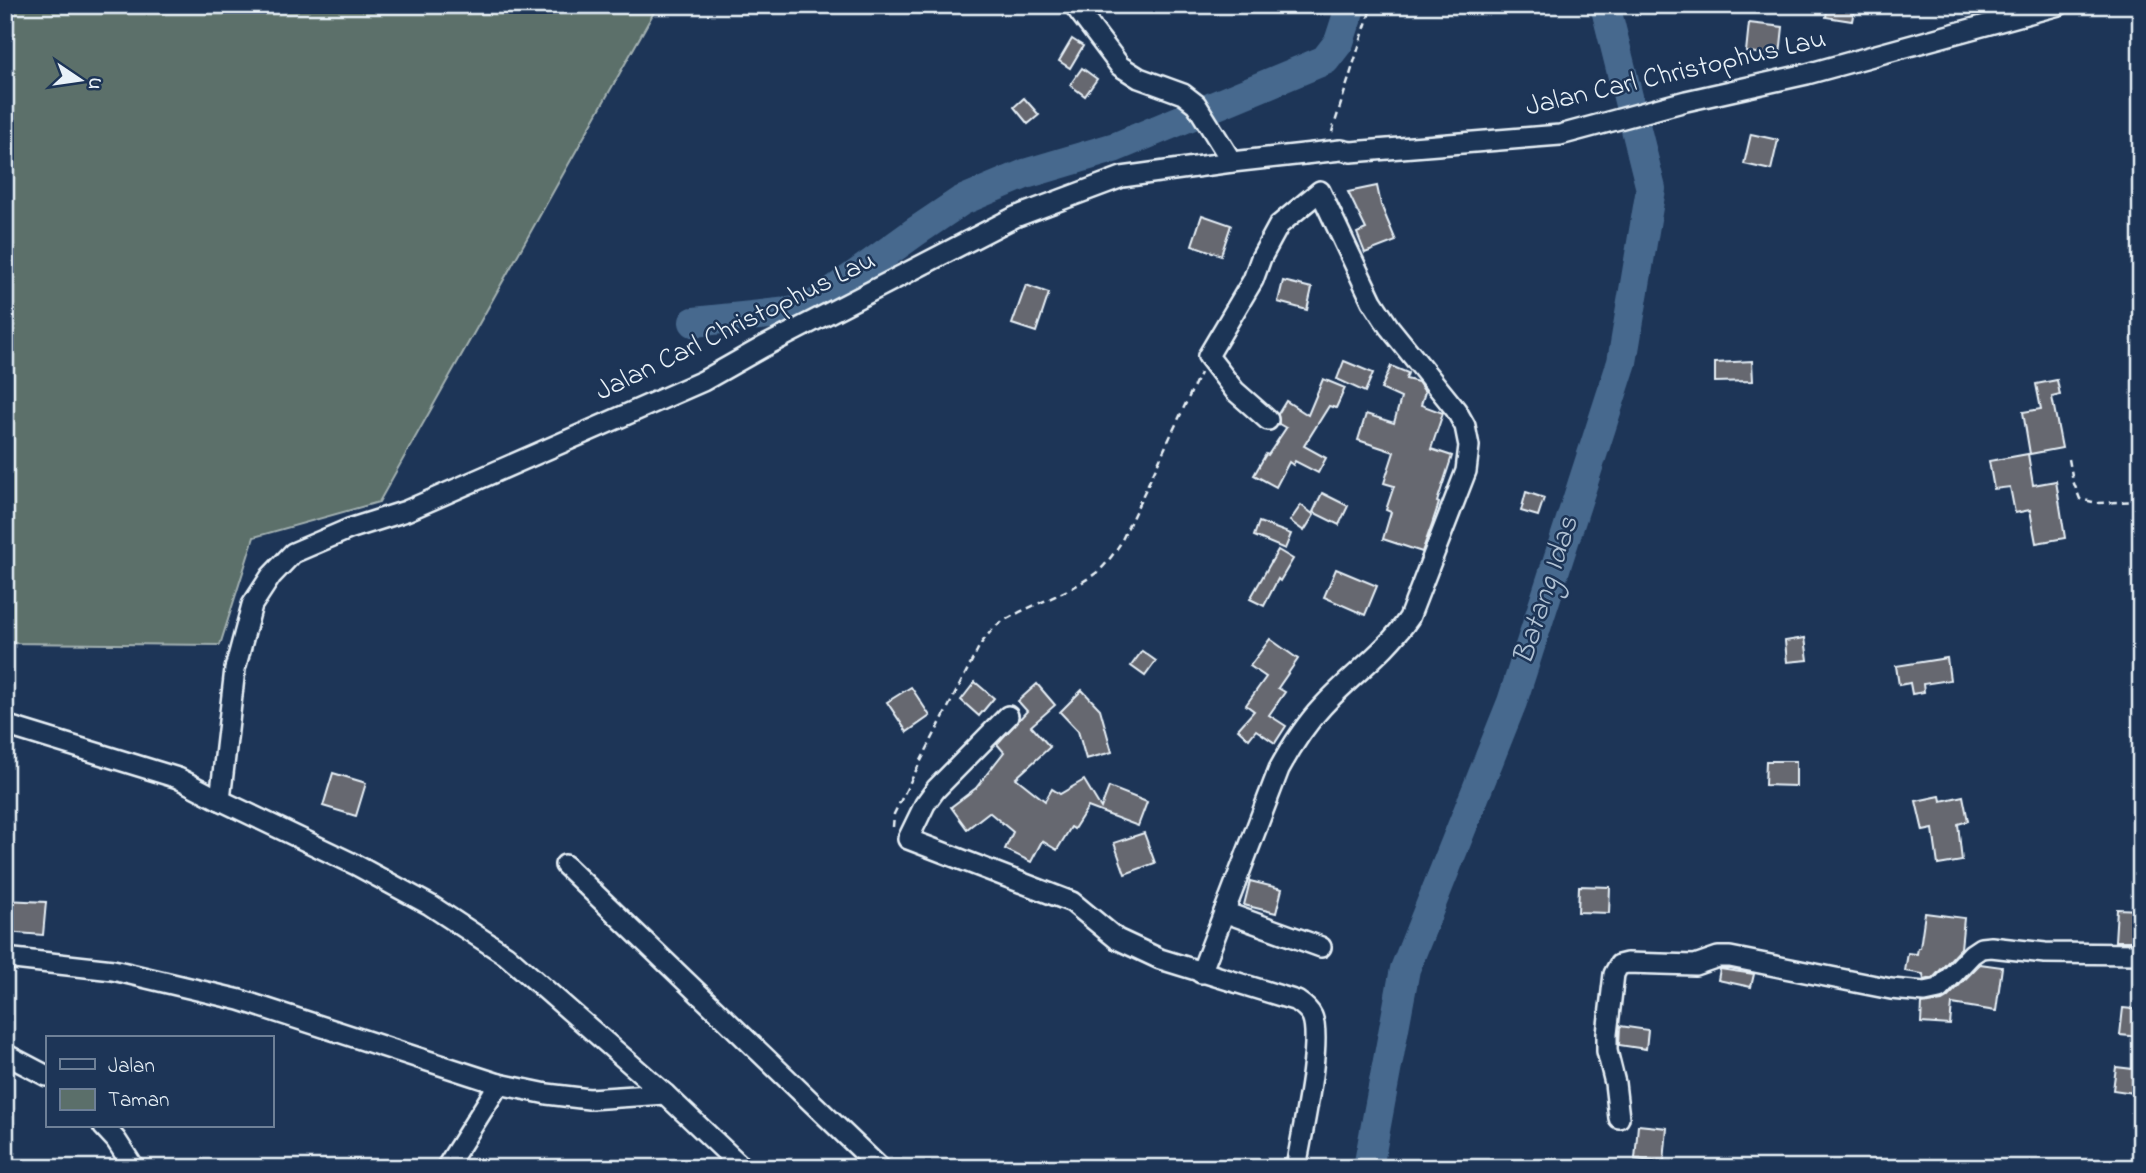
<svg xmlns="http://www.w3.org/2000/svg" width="2146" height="1173" viewBox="0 0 2146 1173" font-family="'Indie Flower',sans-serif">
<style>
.green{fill:#5b6f6a;stroke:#a2b0b1;stroke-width:2}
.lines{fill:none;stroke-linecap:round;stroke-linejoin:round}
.river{stroke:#47698e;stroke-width:30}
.building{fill:#666770;stroke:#e8f1f8;stroke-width:2}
.minor-casing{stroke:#e8f1f8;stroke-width:24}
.path{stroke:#e8f1f8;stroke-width:2.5;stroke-dasharray:7 5;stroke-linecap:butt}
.minor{stroke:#1d3557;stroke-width:19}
.minor-bridge-casing{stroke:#e8f1f8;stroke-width:24;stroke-linecap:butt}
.minor-bridge{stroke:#1d3557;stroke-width:19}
.labels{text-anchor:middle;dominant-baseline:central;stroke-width:5;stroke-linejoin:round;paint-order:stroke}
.street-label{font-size:28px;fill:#e8f1f8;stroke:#1d3557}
.water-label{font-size:30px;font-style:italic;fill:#b0c1d3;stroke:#1d3557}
</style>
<rect width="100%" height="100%" fill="#1d3557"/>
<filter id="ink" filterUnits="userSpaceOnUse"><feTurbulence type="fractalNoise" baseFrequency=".0143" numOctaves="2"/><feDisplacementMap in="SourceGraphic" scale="14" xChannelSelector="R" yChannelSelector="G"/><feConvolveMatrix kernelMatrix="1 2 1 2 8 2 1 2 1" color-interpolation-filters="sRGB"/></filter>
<g filter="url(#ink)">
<path class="green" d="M5,5h653l-279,497 -125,35 -34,108 -215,-2z"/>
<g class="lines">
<g class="river">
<path d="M694,322l113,-12 108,-78 46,-31 64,-27 91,-27 209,-87 14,-18 12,-37"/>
<path d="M1368,1168l37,-199 107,-267 110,-340 29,-173 -46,-184"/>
</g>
</g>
<g class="building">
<path d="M1828,5h27l-3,16 -26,-4z"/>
<path d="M1749,23l34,4 -3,28 -34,-3z"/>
<path d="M1072,39l11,7 -13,22 -11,-7z"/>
<path d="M1082,68l15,11 -12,17 -15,-11z"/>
<path d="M1024,98l15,17 -11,9 -14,-17z"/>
<path d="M1751,134l27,6 -7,30 -27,-6z"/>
<path d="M1377,186l4,19 15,36 -31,12 -8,-20 9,-4 -18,-37z"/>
<path d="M1202,215l29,10 -10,30 -29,-10z"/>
<path d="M1283,281l29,7 -5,22 -29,-8z"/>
<path d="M1026,285l23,8 -13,39 -24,-8z"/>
<path d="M1344,361l29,12 -8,19 -28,-13z"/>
<path d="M1752,361l1,20 -38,1v-19z"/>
<path d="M1391,366l17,7 -2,6 12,3 7,10 -4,13 22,8 -12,36 21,7 -15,46 2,1 -7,21 -10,28 -39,-13 8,-27 -5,-2 8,-24 -10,-3 10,-31 -36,-12 8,-26 28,9 7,-25 -20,-9z"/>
<path d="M1323,379l22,9 -9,20 -7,-2 -25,40 22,12 -8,15 -23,-12 -2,4 -4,-3 -13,25 -22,-12 12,-21 2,1 18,-27 -7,-4 -1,-10 8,-13 22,14z"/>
<path d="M2057,380l3,15 -8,2 10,51 -32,6 -7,-42 18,-3 -5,-25z"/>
<path d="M2028,454l5,31 23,-4 9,57 -29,5 -6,-33 -15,3 -5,-26 -16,2 -5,-28z"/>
<path d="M1526,492l18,6 -6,18 -17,-5z"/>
<path d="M1322,493l26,13 -9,19 -26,-13z"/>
<path d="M1301,505l13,10 -10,16 -14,-10z"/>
<path d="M1259,522l32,12 -6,15 -31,-13z"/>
<path d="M1278,550l15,9 -13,22 -2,-2 -14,27 -14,-7z"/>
<path d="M1336,569l41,17 -12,29 -41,-18z"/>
<path d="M1805,638l3,22 -21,2 -2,-21z"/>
<path d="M1270,639l28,20 -20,29 7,4 -16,23 17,11 -11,17 -19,-13 -7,9 -11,-10 16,-18 -8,-6 20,-28 -16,-11z"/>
<path d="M1142,651l14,10 -11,15 -14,-10z"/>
<path d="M1947,658l3,22 -27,4 1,8 -12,2 -2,-11 -11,2 -3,-19z"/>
<path d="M975,682l19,16 -15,18 -18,-16z"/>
<path d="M1037,684l18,21 -24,21 19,21 -34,31 29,23 7,-12 8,5 24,-14 17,28 8,-21 38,15 -9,24 -50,-19 -14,22 -3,-2 -14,23 -15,-9 -11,21 -26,-13 8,-17 -24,-20 -22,17 -16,-22 25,-19 28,-36 -7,-8 30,-33 -9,-10z"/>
<path d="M911,687l19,29 -23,16 -20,-30z"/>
<path d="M1082,690l18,19 12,43 -26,7 -8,-28 -18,-19z"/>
<path d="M1766,761h30v25l-31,-1z"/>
<path d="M333,773l33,10 -10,33 -33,-10z"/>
<path d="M1940,796l1,5 22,-5 5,25 -10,3 4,37 -24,4 -5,-36 -10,2 -7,-30z"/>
<path d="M1144,833l11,30 -30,11 -11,-31z"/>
<path d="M1250,881l32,8 -6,24 -32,-8z"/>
<path d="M1579,886l31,1 -1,26 -31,-1z"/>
<path d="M5,900l41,2 -3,33 -38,-3z"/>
<path d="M2117,909l24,1v29h-8v2h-18z"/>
<path d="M1925,913l39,5 -3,30 -28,30 -9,2 -1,-6 -18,-3 3,-18 9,1 1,-6h2z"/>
<path d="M1980,964l22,3 -6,44 -44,-7 -2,21 -29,-2 1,-19 20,-3 5,-3z"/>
<path d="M1720,969l34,5 -3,13 -33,-7z"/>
<path d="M2123,1008l18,2v27l-21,-2z"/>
<path d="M1620,1026l28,4 -2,19 -27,-4z"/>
<path d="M2116,1067l25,3v24l-28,-4z"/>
<path d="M1638,1125l29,3 -3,34 -29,-3z"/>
</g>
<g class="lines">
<g class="minor-casing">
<g id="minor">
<path d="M1074,5l46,61 19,12 44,16 13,10 36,58"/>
<path d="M1341,150l10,2 209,-17 126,-34 121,-27 252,-69"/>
<path d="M1008,716l-72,73 -11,15 -17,35 164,63 45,37 43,20 137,42c6,4 12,9 15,15 11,25 -11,121 -16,152"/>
<path d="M5,725l173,53 42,22 136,65 74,40 76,50 159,139 78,74"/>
<path d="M220,800l15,-131 17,-64 19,-29 22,-23 56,-24 57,-18 297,-130 60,-34 252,-130 107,-40 110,-15 72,-8"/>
<path d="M565,865l315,303"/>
<path d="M1224,912l97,35"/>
<path d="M5,958l108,12 127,30 259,84 48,10 42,5 76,-5"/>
<path d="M1201,973l78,-204c12,-22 25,-43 43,-62 28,-31 63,-54 87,-89l57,-147 3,-25 -4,-20 -9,-16 -67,-83 -17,-26 -52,-110 -41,34 -18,33 -8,22 -45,76 27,35 33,29"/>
<path d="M5,1054l42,22"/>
<path d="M1619,1118l-4,-35 -8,-32v-17l7,-60 5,-9 8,-2 68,2 23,-8h12l161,32 34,3 14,-3 33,-35 9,-6 10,-1 54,6 96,1"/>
<path d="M103,1126l13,14 18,28"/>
<path d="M446,1168l53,-84"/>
</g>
</g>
<g class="path">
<path d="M1332,132l40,-127"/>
<path d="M2069,459l4,22 7,18 17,4 44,-2"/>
<path d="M893,827l1,-13 9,-18 77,-151c7,-9 13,-18 23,-24 31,-18 68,-28 97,-51 8,-8 14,-17 20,-26l80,-171"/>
</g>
<use href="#minor" class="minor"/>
<g class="minor-bridge-casing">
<path id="minor-bridge" d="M1304,154l37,-4"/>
</g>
<use href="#minor-bridge" class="minor-bridge"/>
</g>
</g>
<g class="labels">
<g class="street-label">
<text transform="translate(1676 74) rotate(-13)">Jalan Carl Christophus Lau</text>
<text transform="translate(736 327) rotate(-26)">Jalan Carl Christophus Lau</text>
</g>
<g class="water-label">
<text transform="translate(1547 591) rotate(-72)">Batang Idas</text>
</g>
</g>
<rect width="2146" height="1173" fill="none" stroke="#1d3557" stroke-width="28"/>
<rect x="14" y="14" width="2118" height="1145" fill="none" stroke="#e8f1f8" stroke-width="2.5" filter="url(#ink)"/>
<rect x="46" y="1036" width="228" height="91" fill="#1d3557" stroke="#6e8097" stroke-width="2"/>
<rect x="60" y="1059" width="35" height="10" fill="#1d3557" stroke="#6e8097" stroke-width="2"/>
<text x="108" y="1072" font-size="21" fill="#e8f1f8">Jalan</text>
<rect x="60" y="1089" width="35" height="21" fill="#5b6f6a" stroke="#6e8097" stroke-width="2"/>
<text x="108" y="1106" font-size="21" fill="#e8f1f8">Taman</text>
<g transform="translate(80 80) rotate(103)" stroke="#1d3557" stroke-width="5" paint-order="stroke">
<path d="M0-5L12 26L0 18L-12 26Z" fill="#e8f1f8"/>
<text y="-10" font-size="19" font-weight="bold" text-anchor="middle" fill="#e8f1f8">U</text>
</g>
</svg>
